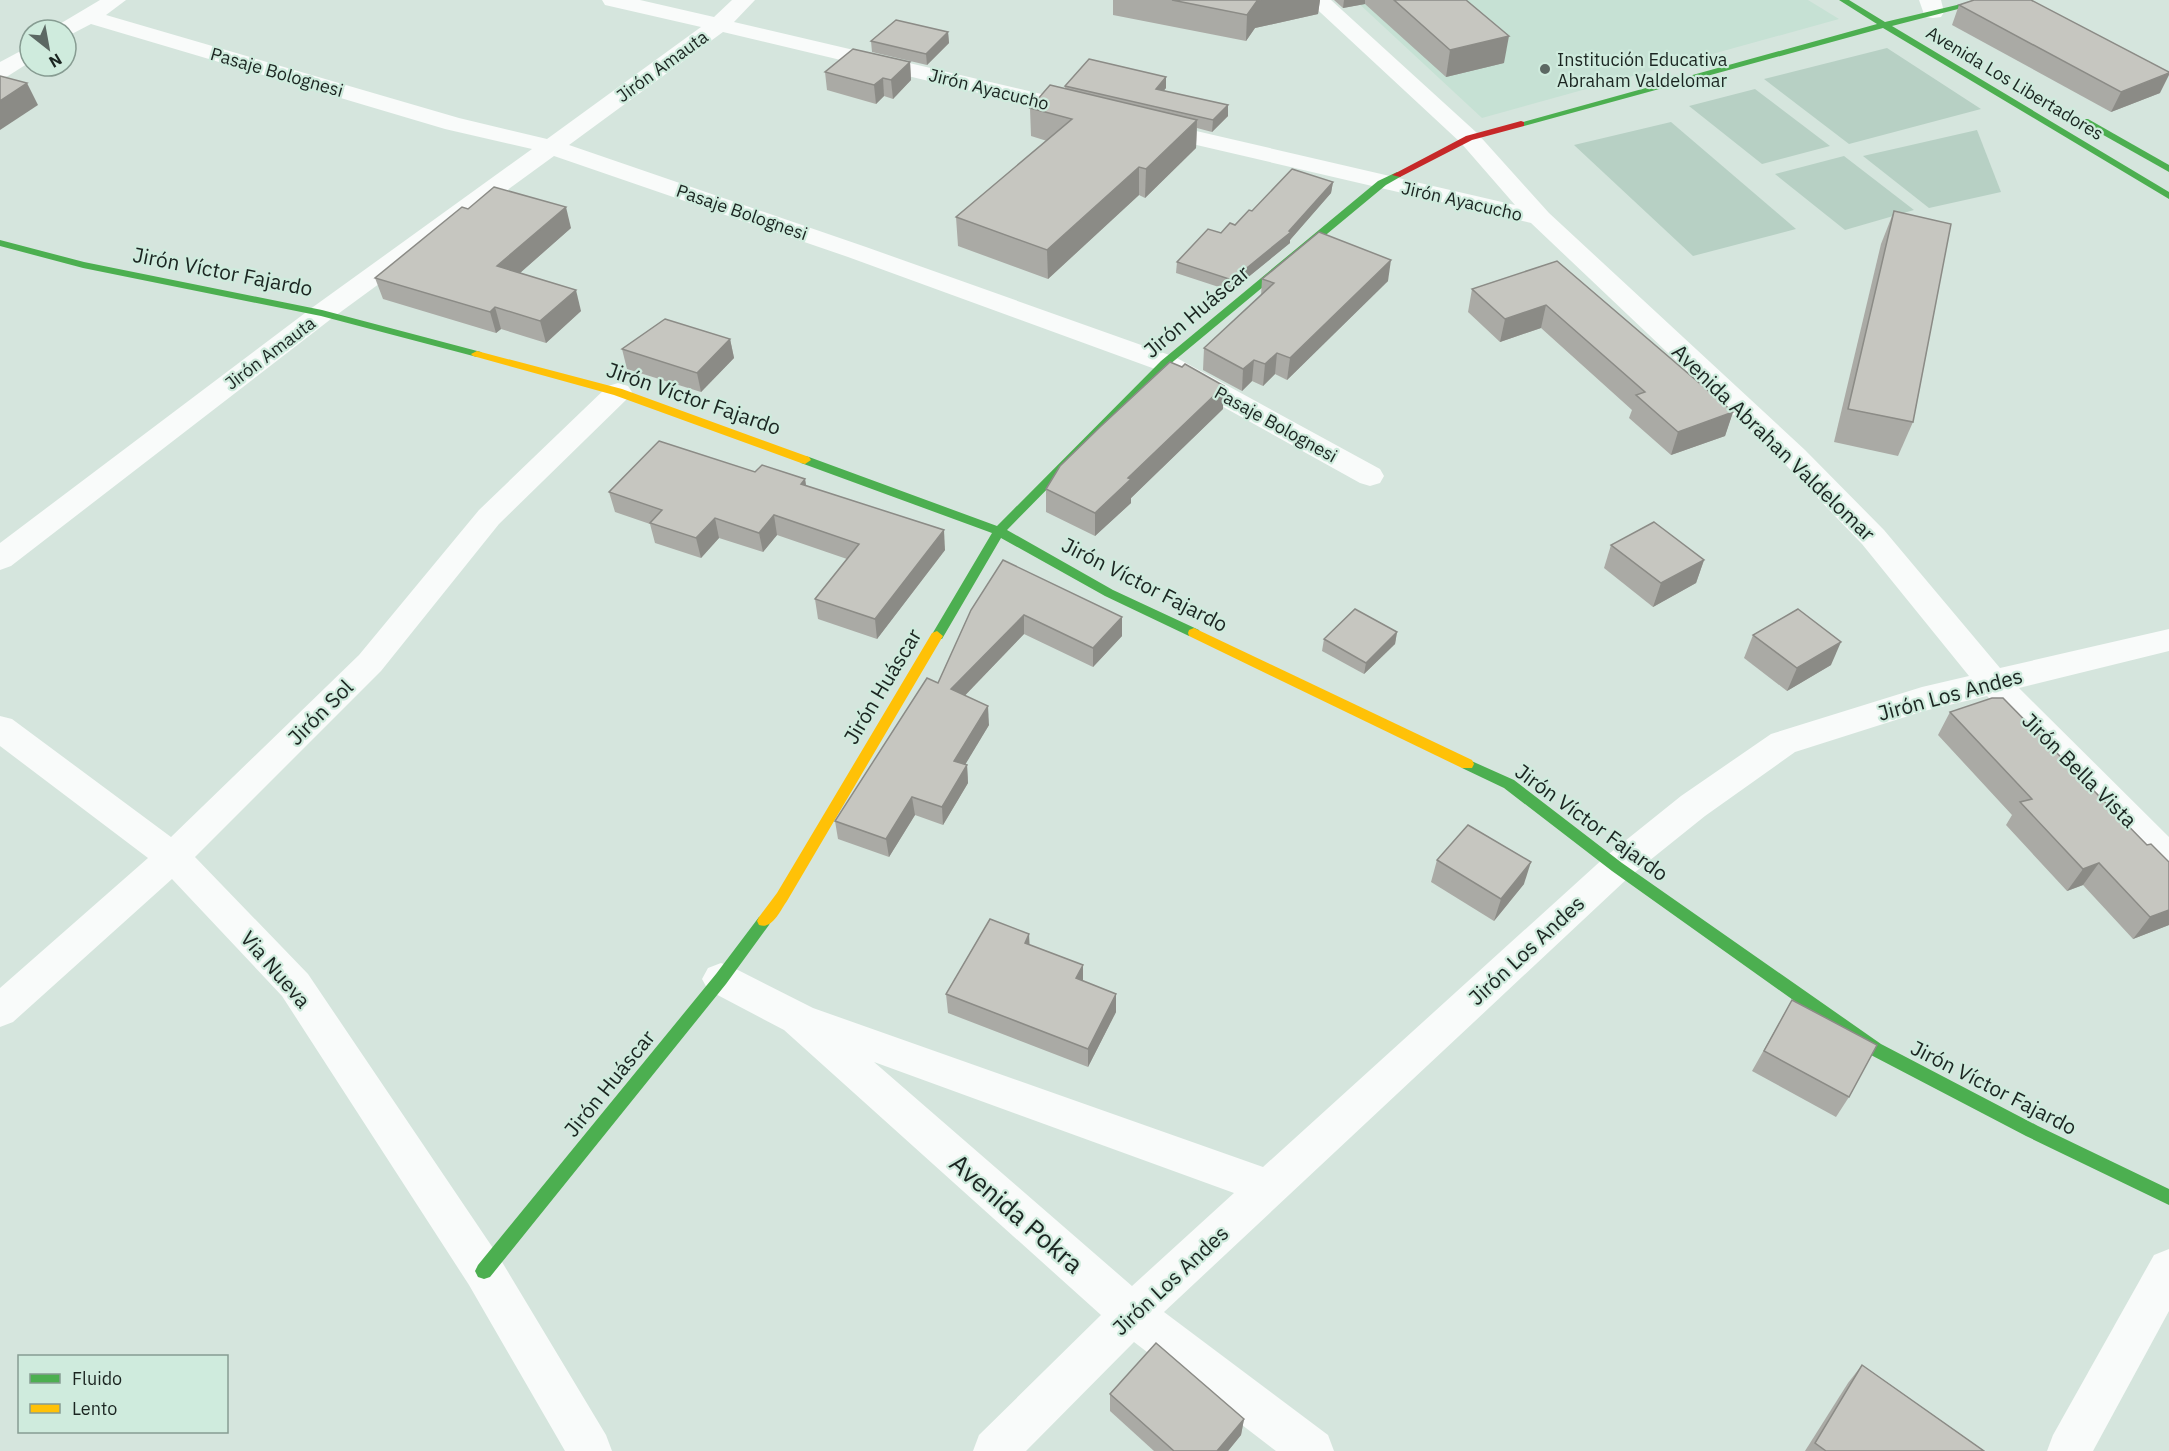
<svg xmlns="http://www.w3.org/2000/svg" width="2169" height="1451" viewBox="0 0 2169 1451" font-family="'IBM Plex Sans',sans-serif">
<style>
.built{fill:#c6e1d4}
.green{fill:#b7d0c4}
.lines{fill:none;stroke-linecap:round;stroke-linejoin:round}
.street{fill:#f9fbfa;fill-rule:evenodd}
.fast{fill:#4caf50;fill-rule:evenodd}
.slow{fill:#ffc107;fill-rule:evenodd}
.jam{fill:#c62828;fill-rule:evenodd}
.wall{fill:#aaaaa5}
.shaded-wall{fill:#8b8b86}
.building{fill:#c6c6c0;stroke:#8b8b86;stroke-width:1.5}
.poi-dot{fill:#5c6863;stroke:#cfebdd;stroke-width:2}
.labels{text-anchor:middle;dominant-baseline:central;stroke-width:4.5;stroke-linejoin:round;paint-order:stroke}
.far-poi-label{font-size:18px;fill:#1b2521;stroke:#cfebdd;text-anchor:start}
.far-street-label{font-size:18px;fill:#1b2521;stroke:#cfebdd}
.street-label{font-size:21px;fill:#1b2521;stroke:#cfebdd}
.near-street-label{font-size:26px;fill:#1b2521;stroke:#cfebdd}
</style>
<rect width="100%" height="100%" fill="#d5e5dd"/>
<path class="built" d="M1355,0h453l31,19 -357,99z"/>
<g class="green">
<path d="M1887,48l94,61 -132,35 -85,-65z"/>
<path d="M1755,89l75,57 -68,18 -73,-58z"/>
<path d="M1671,122l125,107 -103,27 -119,-111z"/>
<path d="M1977,130l24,62 -72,16 -66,-52z"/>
<path d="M1844,156l70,54 -69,20 -70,-56z"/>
</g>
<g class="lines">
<g class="street">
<path d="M100,0h26l-20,15 353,103 88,21 154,-112 -96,-22 -3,-5h38l74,17 18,-17h23l-21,22 354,83 4,5 -4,5 -8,2 -357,-85 -154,113 297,102 309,110 205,112 4,7 -4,7 -10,3 -10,-3 -205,-114 -307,-112 -294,-101 -223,163 -320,247 -11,4v-27l313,-236 219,-158 -87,-20 -354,-105 -25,13v-7h-11l3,-5z"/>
<path d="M1307,0h24l146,133 72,80 256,237 79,80 116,138 169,-39v22l-150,37 150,149v36l-12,-4 -170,-173 -63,15 -129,41 -90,64 -76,61 -465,435 164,123 6,16h-58l-142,-109 -108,109h-53l6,-16 122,-120 -317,-285 -76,-40 -6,-11 6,-11 13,-5 13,5 79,40 450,159 342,-310 76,-61 90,-62 151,-47 47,-11 -107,-132 -77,-80 -254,-241 -386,-90 -4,-5 4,-5 8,-2 362,84 -54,-62zM874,1062l360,131 -102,93z"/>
<path d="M1919,0h22l3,12 -3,5 -8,1 -8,-1z"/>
<path d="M30,46v16l-22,14 -8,2v-16z"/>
<path d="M618,383l10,3 4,6 -4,6 -129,126 -118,147 -186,186 113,117 191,283 107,178 6,16h-47l-96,-166 -187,-289 -110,-117 -159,143 -13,5v-39l148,-130 -148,-112v-30l12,3 159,118 188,-182 120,-145 129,-124z"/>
<path d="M2169,1249v62l-76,140h-46l6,-16 101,-180z"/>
</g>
<g class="fast">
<path d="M1839,0h10l36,22 93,-22h15l-101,26 277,166v7l-286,-171 -359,98 -8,-2 361,-100z"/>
<path d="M2082,119h6l81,46v7l-87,-49z"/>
<path d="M1397,172l5,3 -2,2 -14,8 -217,180 -162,165 106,60 86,40 1,3 -1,3h-10l-84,-40 -104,-58 -59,101h-10l-1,-3 61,-103 -191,-70 -2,-3 6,-4 4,1 188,69 164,-165 217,-180z"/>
<path d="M0,240l84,22 238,48 159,42 2,2 -6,3 -156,-41 -238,-48 -83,-22z"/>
<path d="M1467,759l47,21 108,83 259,181 157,82 131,63v16l-143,-69 -157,-82 -257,-183 -108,-83 -42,-20 -2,-4 2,-4z"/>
<path d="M764,915l5,2 2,4 -2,4 -43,59 -236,293 -6,2 -6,-2 -3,-6 3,-6 238,-291 43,-57z"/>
</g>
<g class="slow">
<path d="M477,351l145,38 187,68 2,3 -6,4 -4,-1 -187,-68 -141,-39 -2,-2z"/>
<path d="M1194,628l278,132 2,4 -2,4h-10l-273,-132 -1,-3 1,-3z"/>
<path d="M937,631l6,5 -156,265c-7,10 -15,29 -28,24l-2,-4 2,-4 18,-24 155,-260z"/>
</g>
<path class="jam" d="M1521,121l3,1v4l-52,14 -72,37 -8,-2 74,-39z"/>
</g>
<g class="wall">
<path d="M1113,0h207l-2,14 -63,14 -9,13 -133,-26z"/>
<path d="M1334,0h132l38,63 -58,14 -81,-73 -22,4z"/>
<path d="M1959,5l201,88 -49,19 -159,-87z"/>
<path d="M948,32l1,11 -22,22 -55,-13 -1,-11z"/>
<path d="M910,62l1,18 -18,19 -9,-3 -8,8 -49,-14 -2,-18z"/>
<path d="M1065,86l101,2 -3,3 65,14v11l-16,16 -15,-4 -1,20 -51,50 -6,-3 -91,84 -90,-33 -2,-29 91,-76 -16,-5 -1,-28 35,-19z"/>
<path d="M1333,182l-2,11 -41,47v3l-59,48 -55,-18 1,-11 44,-29 14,-8 17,-14z"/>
<path d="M1894,211l19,211 -15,34 -64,-14 47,-198z"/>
<path d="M571,228l-51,45 61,38 -35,32 -45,-14 -5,4 -113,-34 -8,-21z"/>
<path d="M1557,261l176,151 -8,24 -54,19 -42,-37 3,-8 -91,-82 -41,14 -32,-30 4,-23z"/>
<path d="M1262,279l126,2 -101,99 -12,-6 -12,12 -11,-5 -10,10 -39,-21 1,-22 57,-52z"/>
<path d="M730,339l4,19 -33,34 -74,-23 -5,-20z"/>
<path d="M1223,409l-92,89v5l-36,33 -49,-24v-23z"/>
<path d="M755,472l50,7 1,7 139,64 -68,89 -59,-20 -3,-20 32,-40 -70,-24 -14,17 -44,-14 -18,20 -46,-15 -5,-19 -35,-12 -6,-20z"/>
<path d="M1611,545l93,15 -8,23 -43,24 -49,-39z"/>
<path d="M971,610l151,7v19l-29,31 -69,-33 -59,61 24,30 -24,39 2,1 1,18 -25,42 -28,-10 -26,42 -51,-18 -3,-18 103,-138z"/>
<path d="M1397,632l-2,12 -31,30 -42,-23 2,-12z"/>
<path d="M1753,635l78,30 -44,26 -43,-33z"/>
<path d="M1950,712l197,133 22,17v63l-36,14 -50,-54 -16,6 -61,-66 6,-10 -74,-80z"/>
<path d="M1437,860l87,24 -30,37 -63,-39z"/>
<path d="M1030,945l53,20v16l33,13v18l-28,55 -140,-54 -2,-19z"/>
<path d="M1792,1000l57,97 -13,20 -84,-46z"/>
<path d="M1862,1365l122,86h-179l43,-68z"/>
<path d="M1110,1394l134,25 -3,16 -13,16h-74l-44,-40z"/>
</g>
<g class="shaded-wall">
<path d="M1261,0h59l-2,14 -63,14 -9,13 1,-26 10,-14z"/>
<path d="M1344,0h21v4l-22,4z"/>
<path d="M948,32l1,11 -22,22 -1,-11z"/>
<path d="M1509,36l-5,27 -58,14 4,-27z"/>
<path d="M910,62l1,18 -18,19 -2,-19z"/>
<path d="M2169,73v2l-9,18 -49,19 10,-20z"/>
<path d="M1166,77v11l-10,12v-11z"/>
<path d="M883,78l1,18 -8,8 -2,-19z"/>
<path d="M27,83l11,22 -38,25v-29z"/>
<path d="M1228,105v11l-16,16 1,-12z"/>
<path d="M1197,120l-1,28 -51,50 1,-29z"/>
<path d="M1139,167v28l-91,84 -1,-29z"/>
<path d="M1333,182l-2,11 -41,47v3l-59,48 1,-11 57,-49z"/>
<path d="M566,207l5,21 -67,59 -7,-21z"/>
<path d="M1391,260l-3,21 -101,99 3,-22z"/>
<path d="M576,290l5,21 -35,32 -6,-22z"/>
<path d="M1546,305l-5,23 -41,14 5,-23z"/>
<path d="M495,307l6,22 -5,4 -6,-21z"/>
<path d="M730,339l4,19 -33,34 -4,-19z"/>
<path d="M1277,353l-2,21 -12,12 2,-22z"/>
<path d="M1254,360l-2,21 -10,10 1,-22z"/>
<path d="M1224,386l-1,23 -92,89v5l-36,33v-23l33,-35z"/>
<path d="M1733,412l-8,24 -54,19 7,-23z"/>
<path d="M805,479l3,20 -7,-15z"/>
<path d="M774,515l3,20 -14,17 -4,-19z"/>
<path d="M715,518l4,20 -18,20 -5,-20z"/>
<path d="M944,530l1,20 -68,89 -2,-20z"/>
<path d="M1704,560l-8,23 -43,24 8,-24z"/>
<path d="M1024,615v19l-71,74 -2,-19z"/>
<path d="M1122,617v19l-29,31v-19z"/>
<path d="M1397,632l-2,12 -31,30 2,-11z"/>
<path d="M1841,642l-10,23 -44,26 10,-23z"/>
<path d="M988,706l1,19 -33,55 -2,-19z"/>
<path d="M967,765l1,18 -25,42 -1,-18z"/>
<path d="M912,797l3,18 -26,42 -3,-18z"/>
<path d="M1531,862l-7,22 -30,37 7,-22z"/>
<path d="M2099,863l-16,22 -16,6 16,-22z"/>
<path d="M2169,910v15l-36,14 17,-22z"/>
<path d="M1029,934l1,19 -5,-10z"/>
<path d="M1083,965v19l-7,-6z"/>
<path d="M1116,994v18l-28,55v-18z"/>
<path d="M1244,1419l-3,16 -13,16h-11z"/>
</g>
<g class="building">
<path d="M1172,0h89l-4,1 -10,14z"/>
<path d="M1394,0h72l43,36 -59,14z"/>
<path d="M1974,0h57l138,72v1l-48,19 -162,-87z"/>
<path d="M896,20l52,12 -22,22 -55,-13z"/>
<path d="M853,49l57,13 -19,18 -8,-2 -9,7 -49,-13z"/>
<path d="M1089,59l77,18 -10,12 72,16 -15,15 -148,-34z"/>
<path d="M0,76l27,7 -27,18z"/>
<path d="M1050,85l147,35 -51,49 -7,-2 -92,83 -91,-33 116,-98 -42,-11z"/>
<path d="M1292,169l41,13 -44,49 2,1 -59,48 -55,-18 31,-33 13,4 9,-10 5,2 14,-15 3,1z"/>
<path d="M494,187l72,20 -69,59 79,24 -36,31 -45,-14 -5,5 -115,-34 87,-71 6,2z"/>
<path d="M1894,211l57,13 -38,198 -65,-13z"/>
<path d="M1319,232l72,28 -101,98 -13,-5 -12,11 -11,-4 -11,9 -39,-21 70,-65 -12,-4z"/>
<path d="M1557,261l176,151 -55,20 -42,-37 9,-3 -99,-87 -41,14 -33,-30z"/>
<path d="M665,319l65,20 -33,34 -75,-24z"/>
<path d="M1170,362l12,5 3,-3 39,22 -96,92 3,1 -36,34 -49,-24 14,-23 40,-39z"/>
<path d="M659,441l96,31 7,-7 43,14 -4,5 143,46 -69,89 -60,-20 44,-55 -85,-29 -15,18 -44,-15 -19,20 -46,-15 12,-13 -53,-18z"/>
<path d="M1654,522l50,38 -43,23 -50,-38z"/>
<path d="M1003,560l119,57 -29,31 -69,-33 -73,74 37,17 -34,55 13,4 -25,42 -30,-10 -26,42 -51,-18 92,-143 11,5 33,-73z"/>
<path d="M1355,609l42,23 -31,31 -42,-24z"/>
<path d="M1798,609l43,33 -44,26 -44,-33z"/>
<path d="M1992,698h11l144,147 4,-1 18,18v48l-19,7 -51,-54 -16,6 -63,-67 12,-3 -82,-87z"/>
<path d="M1468,825l63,37 -30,37 -64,-39z"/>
<path d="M990,919l39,15 -4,9 58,22 -7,13 40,16 -28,55 -142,-55z"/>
<path d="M1792,1000l85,45 -28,52 -85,-46z"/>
<path d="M1156,1343l88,76 -27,32h-43l-64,-57z"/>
<path d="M1862,1365l122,86h-158l-11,-8z"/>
</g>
<circle class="poi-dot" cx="1545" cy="69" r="6"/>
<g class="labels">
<g class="far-poi-label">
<text x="1557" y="59">Institución Educativa<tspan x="1557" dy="21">Abraham Valdelomar</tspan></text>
</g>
<g class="far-street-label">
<text transform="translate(662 66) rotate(-36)">Jirón Amauta</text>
<text transform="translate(277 72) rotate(16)">Pasaje Bolognesi</text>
<text transform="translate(2015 83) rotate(31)">Avenida Los Libertadores</text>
<text transform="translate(989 89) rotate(14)">Jirón Ayacucho</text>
<text transform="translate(1462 201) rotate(13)">Jirón Ayacucho</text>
<text transform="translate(742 212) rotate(19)">Pasaje Bolognesi</text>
<text transform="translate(270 353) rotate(-37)">Jirón Amauta</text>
<text transform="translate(1276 424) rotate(29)">Pasaje Bolognesi</text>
</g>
<g class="street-label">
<text transform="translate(223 271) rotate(11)">Jirón Víctor Fajardo</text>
<text transform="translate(1196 311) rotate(-40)">Jirón Huáscar</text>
<text transform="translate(694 398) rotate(19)">Jirón Víctor Fajardo</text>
<text transform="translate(1774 442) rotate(44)">Avenida Abrahan Valdelomar</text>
<text transform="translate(1145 584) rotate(27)">Jirón Víctor Fajardo</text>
<text transform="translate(882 686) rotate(-59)">Jirón Huáscar</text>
<text transform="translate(1950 694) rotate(-15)">Jirón Los Andes</text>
<text transform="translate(320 712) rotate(-45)">Jirón Sol</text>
<text transform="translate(2080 770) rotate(45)">Jirón Bella Vista</text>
<text transform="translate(1592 822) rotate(36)">Jirón Víctor Fajardo</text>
<text transform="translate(1526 950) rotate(-43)">Jirón Los Andes</text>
<text transform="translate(276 969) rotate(49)">Via Nueva</text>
<text transform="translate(609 1083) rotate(-51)">Jirón Huáscar</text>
<text transform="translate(1994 1087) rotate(27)">Jirón Víctor Fajardo</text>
<text transform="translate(1170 1280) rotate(-43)">Jirón Los Andes</text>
</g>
<g class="near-street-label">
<text transform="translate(1017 1213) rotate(41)">Avenida Pokra</text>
</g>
</g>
<rect x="18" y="1355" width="210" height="78" fill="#cfebdd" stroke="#879c92" stroke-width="1.5"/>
<rect x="30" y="1374" width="30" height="9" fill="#4caf50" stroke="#879c92" stroke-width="1.5"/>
<text x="72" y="1385" font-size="18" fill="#1b2521">Fluido</text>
<rect x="30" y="1404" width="30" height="9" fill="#ffc107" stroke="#879c92" stroke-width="1.5"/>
<text x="72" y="1415" font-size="18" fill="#1b2521">Lento</text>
<g transform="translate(48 48) rotate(149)"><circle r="28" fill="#cfebdd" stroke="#879c92" stroke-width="1.5"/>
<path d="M0-4.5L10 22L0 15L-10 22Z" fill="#5c6863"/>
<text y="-9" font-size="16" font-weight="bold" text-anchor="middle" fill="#1b2521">N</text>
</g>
</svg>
